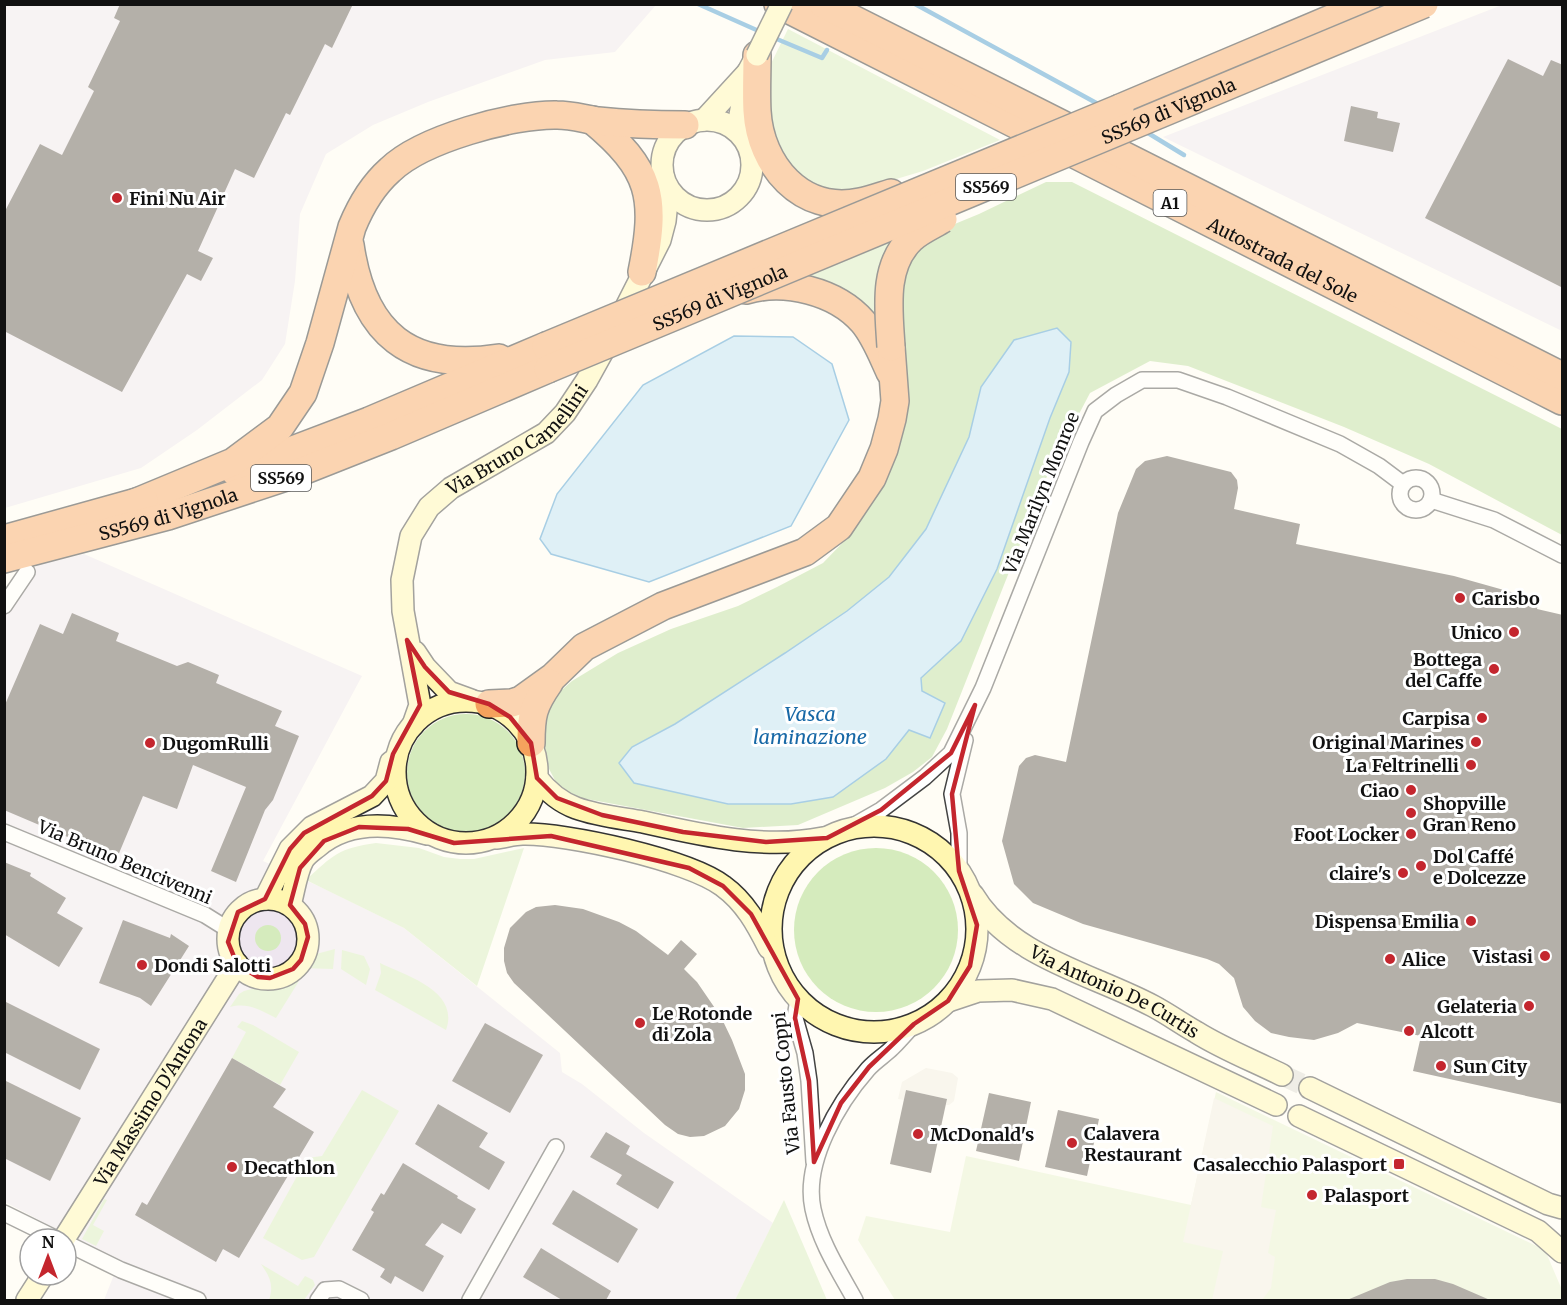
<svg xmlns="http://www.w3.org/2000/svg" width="1567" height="1305" viewBox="0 0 1567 1305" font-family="Merriweather,serif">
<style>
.industrial{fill:#eee6ef}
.green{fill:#d5ebbd}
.forest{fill:#b9dc9c}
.pitch{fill:#e6f2cf}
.plaza{fill:#f1ede2}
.water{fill:#b9e0f7;stroke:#3f96cf;stroke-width:1.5}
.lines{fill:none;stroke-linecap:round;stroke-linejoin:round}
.stream{stroke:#3f96cf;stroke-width:4.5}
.building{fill:#5a524d}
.secondary-tunnel{stroke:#dbdad3;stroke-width:21;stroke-dasharray:21 10;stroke-linecap:butt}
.street-casing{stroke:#444;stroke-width:18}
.secondary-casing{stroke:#333;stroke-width:24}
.highway-casing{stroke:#222;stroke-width:30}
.street{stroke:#fff;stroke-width:15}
.secondary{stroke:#fff6b0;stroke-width:21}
.highway{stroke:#f5a25d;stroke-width:27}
.secondary-bridge-casing{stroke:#333;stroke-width:24;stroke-linecap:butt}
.highway-bridge-casing{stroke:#222;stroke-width:30;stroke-linecap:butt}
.secondary-bridge{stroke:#fff6b0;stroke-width:21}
.highway-bridge{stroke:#f5a25d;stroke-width:27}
.marked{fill:none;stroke:#c4262e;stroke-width:4.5;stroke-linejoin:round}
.poi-dot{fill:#c4262e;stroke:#fff;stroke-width:2}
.labels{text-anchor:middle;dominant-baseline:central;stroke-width:6;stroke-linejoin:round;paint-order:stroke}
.shield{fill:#fff;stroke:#585858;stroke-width:1.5}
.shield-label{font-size:16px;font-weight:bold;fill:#111}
.street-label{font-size:18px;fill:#111;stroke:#fff}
.poi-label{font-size:18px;font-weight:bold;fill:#111;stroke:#fff;text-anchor:start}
.water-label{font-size:20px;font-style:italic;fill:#1768a6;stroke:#fff}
</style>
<rect width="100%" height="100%" fill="#fffdf5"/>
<g class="industrial">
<path d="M5,5h651l-41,47 -70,8 -117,42 -55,23 -47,29 -26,60 -5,67 -10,63 -23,36 -65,50 -56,38 -136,40z"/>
<path d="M1502,5h60v326l-399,-194z"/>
<path d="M84,554l278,122 -99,185 62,28 79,39 156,125 2,19 20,12 62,49 129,90 -38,77h-631l15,-38 -114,-60 -1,-585 33,-52z"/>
</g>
<g class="green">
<path d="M788,29l212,111 -77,31 -60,18 -39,2 -51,-35 -11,-74z"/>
<path d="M901,232l-20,29 -6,39 9,43 -92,-64z"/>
<circle cx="466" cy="773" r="59"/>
<path d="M376,843l43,5 25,9 16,2h14l50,-11 -47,138 -73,-58 -98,-48c27,-25 33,-32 70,-37z"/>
<circle cx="876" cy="930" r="82"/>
<circle cx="268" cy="938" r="13"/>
<path d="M335,949l-2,20 -33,-1 16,-14z"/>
<path d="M342,950l22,6 6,13 -4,16 -25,-16z"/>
<path d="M380,963c27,13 80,28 66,67l-71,-40 6,-17z"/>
<path d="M299,981l-23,37c-17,-8 -28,-16 -46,-11l9,-13 5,-3 11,-3 23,-2z"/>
<path d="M242,1021l11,4 46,27 -19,33 -48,-27 14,-26 -9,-5z"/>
<path d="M362,1090l37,21 -85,146 -12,3 -39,-22 44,-80 15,-2z"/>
<path d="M104,1199l3,1 -14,25 11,6 -8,15 -14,-7z"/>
<path d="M784,1200l43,100h-92z"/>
<path d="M261,1264l37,22 7,-10 8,4 2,5 -11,15h-35c5,-15 1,-23 -8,-36z"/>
</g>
<path class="forest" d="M1046,182h26l490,247v106l-133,-71 -85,-37 -156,-61 -38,-5 -60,32 -41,78 -102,258 -15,28 -19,15 -28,16 -87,37 -55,3 -167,-31 -18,-11 -10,-19 -5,-20 2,-38 12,-15 15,-13 46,-28 53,-24 67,-23 39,-19 46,-24 30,-31 23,-38 31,-90 -1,-38 -6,-38 2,-60 14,-21 29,-19 34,-14z"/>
<path class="pitch" d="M1216,1092l329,158 17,40v10h-667l-37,-60 8,-24 84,16 16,-76 225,49z"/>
<g class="plaza">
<path d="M926,1068l26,5 6,5 -4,23 -5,4h-3l1,-6 -41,-9 -2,10 -6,-1 4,-17z"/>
<path d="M1214,1098l59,28 -12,81 15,3 -8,43 7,4 -4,31 -9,12h-50l11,-49 -40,-9z"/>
</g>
<g class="water">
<path d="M1057,328l14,14 -2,30 -19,46 -53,151 -36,72 -40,37 1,13 23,12 -15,35 -21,-8 -23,29 -53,38 -42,7h-63l-94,-21 -15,-20 13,-16 43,-23 110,-71 62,-42 42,-34 37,-48 43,-92 12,-50 33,-47z"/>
<path d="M734,336l59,1 39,27 17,56 -58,106 -142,56 -98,-28 -11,-15 17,-45 86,-109z"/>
</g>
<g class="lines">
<g class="stream">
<path d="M698,4l63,28"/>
<path d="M915,4l185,101"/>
<path d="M772,37l50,21 5,-8"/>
<path d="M1143,130l41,25"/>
</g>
</g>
<g class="building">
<path d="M120,4h233l-21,44 -7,-4 -35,71 -4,-2 -32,65 -19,-9 -37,82 15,7 -12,23 -14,-7 -65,118 -118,-61v-118l36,-69 22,11 32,-64 -6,-4 32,-66 -6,-3z"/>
<path d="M1508,59l35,17 8,-16 12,5v223l-138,-70z"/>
<path d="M1351,106l27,6 -1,6 23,5 -7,29 -49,-11z"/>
<path d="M1167,456l64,16 6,8 1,8 -4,21 66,15 -4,20 158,32 85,24 -2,9 26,6v489l-150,-33 8,-35 -64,-13 -19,10 -24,7 -25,-3 -18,-4 -16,-12 -12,-14 -9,-29 -15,-14 -12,-5 -124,-35 -50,-21 -19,-19 -12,-43 17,-75 7,-8 9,-3 31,7 52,-249 18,-44 9,-8z"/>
<path d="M72,613l47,20 -3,8 61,25 11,-4 31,13 -3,8 66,28 -7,15 24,10 -26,64 -8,10 -29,72 -25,-11 35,-84 -53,-22 -16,44 -34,-13 -26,62 -113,-48v-103l36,-83 23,10z"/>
<path d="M4,862l27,11 -1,3 36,22 -9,15 26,15 -24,39 -55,-33z"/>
<path d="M555,905l28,4 36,13 17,9 32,24 13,-15 16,14 -13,15 13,13 24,35 11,23 13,34v16l-6,19 -14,17 -21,10 -14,1 -12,-3 -13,-9 -151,-142 -7,-10 -3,-12v-13l6,-20 16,-16 10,-5z"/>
<path d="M123,920l47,18 1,-4 18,12 -38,60 -11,-8 -41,-15z"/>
<path d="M4,1001l96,48 -20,41 -76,-38z"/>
<path d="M485,1023l58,32 -33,58 -58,-32z"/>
<path d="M232,1058l54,31 -13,18 41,25 -75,126 -16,-9 -7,13 -81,-47 7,-13 5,3z"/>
<path d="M4,1080l77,38 -31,63 -46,-23z"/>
<path d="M906,1090l41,9 -16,74 -41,-9z"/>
<path d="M989,1093l42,9 -12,59 -43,-10z"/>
<path d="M438,1104l50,29 -9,14 26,15 -16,28 -74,-46z"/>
<path d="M1058,1110l41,9 -12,57 -42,-9z"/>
<path d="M606,1132l24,14 -4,8 48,28 -16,27 -42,-25 6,-9 -32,-18z"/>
<path d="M403,1163l55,33 -1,2 19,11 -15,25 -19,-11 -17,22 19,11 -21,36 -28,-16 -4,8 -11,-7 5,-8 -33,-19 22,-38 -3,-2 10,-17 3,2z"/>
<path d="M573,1190l65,39 -20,34 -66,-39z"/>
<path d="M541,1248l70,43 -5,9h-44l-39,-23z"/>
<path d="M1407,1279h28l18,5 37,16h-143l43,-18z"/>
</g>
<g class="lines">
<path class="secondary-tunnel" d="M1282,1075l28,13"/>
<g class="street-casing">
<g id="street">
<circle cx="1416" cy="494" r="16"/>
<path d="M1431,500l63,20 68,35"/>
<path d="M4,606l23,-34"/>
<path d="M846,830l35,-20 44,-33 26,-24 32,-65 98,-246 14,-31 21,-16 26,-15h36l49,17 113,47 39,22 24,18"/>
<path d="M4,832l201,83 24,15"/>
<path d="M959,871v-38l-7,-39 13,-54"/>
<path d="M798,999l-3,19 10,35 4,28 5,81"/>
<path d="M4,1213l53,26"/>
<path d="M66,1243l55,27 77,30"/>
<path d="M318,1300l7,-10 14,-1 22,11"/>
<path d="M470,1300l86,-153"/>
<path d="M855,1300c-16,-29 -35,-58 -42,-91 -10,-47 25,-106 55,-140 7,-8 17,-14 24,-21 8,-8 15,-16 22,-24"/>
</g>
</g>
<g class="secondary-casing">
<g id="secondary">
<circle cx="707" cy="165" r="45"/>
<path d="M704,120l44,-48 9,-17"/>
<path d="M737,131l11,-59"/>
<path d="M415,652l10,15 24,25 22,8"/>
<circle cx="466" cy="772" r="71"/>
<path id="s1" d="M413,725l7,-20 -17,-94 -1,-31 9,-44 18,-29 22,-19 95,-55 19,-20 22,-33 26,-47 47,-93 5,-19 2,-19 -4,-26"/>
<path d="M537,778c10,13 23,24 39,30 22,8 45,10 67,14 58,13 121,28 180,16"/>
<circle cx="874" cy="929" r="103"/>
<path d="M496,838c9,-1 18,-4 27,-4 43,-1 166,26 200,52 22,16 34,38 46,62"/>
<path id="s2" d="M973,895c37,62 120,79 180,111 15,8 29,18 43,26 27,17 58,29 86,43"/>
<path d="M265,899l25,-50 22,-22 60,-31 14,-15 5,-19"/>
<circle cx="268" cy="939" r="40"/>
<path d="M290,905c4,-14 6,-32 13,-45 3,-5 9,-9 14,-13 31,-27 73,-24 110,-13"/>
<path d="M948,1001l30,-10 34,-1 40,9 224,106"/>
<path d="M1310,1088l238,116 14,4"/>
<path d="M1299,1116l239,115 24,21"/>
<path id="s3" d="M64,1239l173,-275"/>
<path d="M27,1300l16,-25"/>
</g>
</g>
<g class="highway-casing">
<g id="highway">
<path id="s4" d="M778,4l784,397"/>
<path d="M823,4l739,372"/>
<path d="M757,55c0,19 -1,38 0,56 3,54 44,103 103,91 10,-2 21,-6 31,-9"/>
<path d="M1120,108l246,-104"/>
<path d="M592,120c60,50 65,77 50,152"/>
<path d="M350,245c13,89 60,127 149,113"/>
<path d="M746,290c39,-11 90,1 117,32 12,14 19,33 27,50"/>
<path d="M235,472l134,-51 177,-75"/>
<path d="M127,506l106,-44 47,-35 23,-34 17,-50 32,-116c9,-22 20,-41 38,-57 32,-31 123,-56 167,-55 15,0 27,4 41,6 29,3 58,4 87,4"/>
<path d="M4,539l140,-39"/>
<path id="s5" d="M4,559l164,-43 127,-42 96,-38 157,-67"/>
<path d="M489,704l23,-1 9,-3 32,-23 31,-30 79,-41 142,-54 34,-25 33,-49 12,-29 8,-30 3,-18 -4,-54"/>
<path d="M531,743c0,-28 2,-37 18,-60"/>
</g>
</g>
<use href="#street" class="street"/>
<use href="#secondary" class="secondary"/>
<use href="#highway" class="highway"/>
<g class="secondary-bridge-casing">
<path id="secondary-bridge" d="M757,55l25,-51"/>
</g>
<g class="highway-bridge-casing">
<g id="highway-bridge">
<path d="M546,346l574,-238"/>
<path d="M891,347c-2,-36 -9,-80 20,-108 8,-8 22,-14 32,-20"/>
<path id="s6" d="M548,369l876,-365"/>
</g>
</g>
<use href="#secondary-bridge" class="secondary-bridge"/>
<use href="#highway-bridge" class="highway-bridge"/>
</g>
<path d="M0 0H1567V1305H0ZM407,640l18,27 24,25 40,12 21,13 21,26 6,35 20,20 45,17 81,17 83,10 61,-4 54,-28 70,-57 24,-48 -23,89 7,77 18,54 -7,41 -22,35 -34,23 -45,43 -28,36 -27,59 -5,-81 -14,-63 3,-19 -47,-85 -28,-28 -34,-18 -138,-32 -97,7 -46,-14 -49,-2 -35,14 -24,27 -10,37 15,19 3,13 -7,23 -8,9 -23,9 -12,-1 -21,-13 -9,-22 10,-30 27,-13 25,-50 14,-16 68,-37 14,-15 7,-27 27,-49z" fill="#fffdf5" fill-opacity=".55" fill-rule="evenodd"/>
<path class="marked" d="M407,640l18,27 24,25 40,12 21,13 21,26 6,35 20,20 45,17 81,17 83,10 61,-4 54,-28 70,-57 24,-48 -23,89 7,77 18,54 -7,41 -22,35 -34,23 -45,43 -28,36 -27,59 -5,-81 -14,-63 3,-19 -47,-85 -28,-28 -34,-18 -138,-32 -97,7 -46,-14 -49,-2 -35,14 -24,27 -10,37 15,19 3,13 -7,23 -8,9 -23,9 -12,-1 -21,-13 -9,-22 10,-30 27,-13 25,-50 14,-16 68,-37 14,-15 7,-27 27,-49z"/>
<g class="poi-dot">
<circle cx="117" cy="198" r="6"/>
<circle cx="1460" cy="598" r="6"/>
<circle cx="1514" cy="632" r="6"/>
<circle cx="1494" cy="669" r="6"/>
<circle cx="1482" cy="718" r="6"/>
<circle cx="1476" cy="742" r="6"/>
<circle cx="150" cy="743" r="6"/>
<circle cx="1471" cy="765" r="6"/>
<circle cx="1411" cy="790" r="6"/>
<circle cx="1411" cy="813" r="6"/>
<circle cx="1411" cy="834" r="6"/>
<circle cx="1421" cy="866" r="6"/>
<circle cx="1403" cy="873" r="6"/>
<circle cx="1471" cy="921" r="6"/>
<circle cx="1545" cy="956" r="6"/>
<circle cx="1390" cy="959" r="6"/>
<circle cx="142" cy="965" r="6"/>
<circle cx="1529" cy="1006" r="6"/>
<circle cx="640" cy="1023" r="6"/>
<circle cx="1409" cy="1031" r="6"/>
<circle cx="1441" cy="1066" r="6"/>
<circle cx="918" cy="1134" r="6"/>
<circle cx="1072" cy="1143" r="6"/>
<rect x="1393" y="1158" width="12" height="12" rx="3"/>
<circle cx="232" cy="1167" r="6"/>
<circle cx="1312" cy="1195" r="6"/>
</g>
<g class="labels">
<g class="shield">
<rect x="956" y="174" width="60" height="26" rx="4.5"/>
<rect x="1153.5" y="190" width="33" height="26" rx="4.5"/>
<rect x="251" y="465" width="60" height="26" rx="4.5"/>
</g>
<g class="shield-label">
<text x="986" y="187">SS569</text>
<text x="1170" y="203">A1</text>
<text x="281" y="478">SS569</text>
</g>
<g class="street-label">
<text stroke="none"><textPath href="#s6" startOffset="672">SS569 di Vignola</textPath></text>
<text stroke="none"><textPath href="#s4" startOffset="566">Autostrada del Sole</textPath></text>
<text stroke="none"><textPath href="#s6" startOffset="186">SS569 di Vignola</textPath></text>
<text stroke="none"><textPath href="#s1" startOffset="339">Via Bruno Camellini</textPath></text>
<text transform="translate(1041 493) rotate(-68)">Via Marilyn Monroe</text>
<text stroke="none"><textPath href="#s5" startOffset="170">SS569 di Vignola</textPath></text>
<text transform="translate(125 862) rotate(23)">Via Bruno Bencivenni</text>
<text stroke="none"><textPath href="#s2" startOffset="174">Via Antonio De Curtis</textPath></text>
<text transform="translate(786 1083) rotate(-96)">Via Fausto Coppi</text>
<text stroke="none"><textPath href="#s3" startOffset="162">Via Massimo D'Antona</textPath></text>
</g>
<g class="poi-label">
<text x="129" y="198">Fini Nu Air</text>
<text x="1472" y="598">Carisbo</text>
<text x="1502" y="632" text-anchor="end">Unico</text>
<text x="1482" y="659" text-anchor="end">Bottega<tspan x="1482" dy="21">del Caffe</tspan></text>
<text x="1470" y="718" text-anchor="end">Carpisa</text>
<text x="1464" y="742" text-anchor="end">Original Marines</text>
<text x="162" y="743">DugomRulli</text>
<text x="1459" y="765" text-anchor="end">La Feltrinelli</text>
<text x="1399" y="790" text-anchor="end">Ciao</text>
<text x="1423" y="803">Shopville<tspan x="1423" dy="21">Gran Reno</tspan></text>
<text x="1399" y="834" text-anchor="end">Foot Locker</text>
<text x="1433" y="856">Dol Caffé<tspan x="1433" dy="21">e Dolcezze</tspan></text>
<text x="1391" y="873" text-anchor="end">claire's</text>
<text x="1459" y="921" text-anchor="end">Dispensa Emilia</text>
<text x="1533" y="956" text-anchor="end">Vistasi</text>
<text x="1402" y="959">Alice</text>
<text x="154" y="965">Dondi Salotti</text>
<text x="1517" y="1006" text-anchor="end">Gelateria</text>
<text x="652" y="1013">Le Rotonde<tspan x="652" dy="21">di Zola</tspan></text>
<text x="1421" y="1031">Alcott</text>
<text x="1453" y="1066">Sun City</text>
<text x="1084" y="1133">Calavera<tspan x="1084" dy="21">Restaurant</tspan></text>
<text x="930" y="1134">McDonald's</text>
<text x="1387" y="1164" text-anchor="end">Casalecchio Palasport</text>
<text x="244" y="1167">Decathlon</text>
<text x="1324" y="1195">Palasport</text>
</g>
<g class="water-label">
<text x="810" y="713">Vasca<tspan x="810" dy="23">laminazione</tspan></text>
</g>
</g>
<rect width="1567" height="1305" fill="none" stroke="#111111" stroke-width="12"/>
<g transform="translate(48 1257)"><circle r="28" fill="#ffffff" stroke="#a0a0a0" stroke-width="1.5"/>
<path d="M0-4.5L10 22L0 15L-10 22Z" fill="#c4262e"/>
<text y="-9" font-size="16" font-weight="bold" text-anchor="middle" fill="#111111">N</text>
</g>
</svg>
